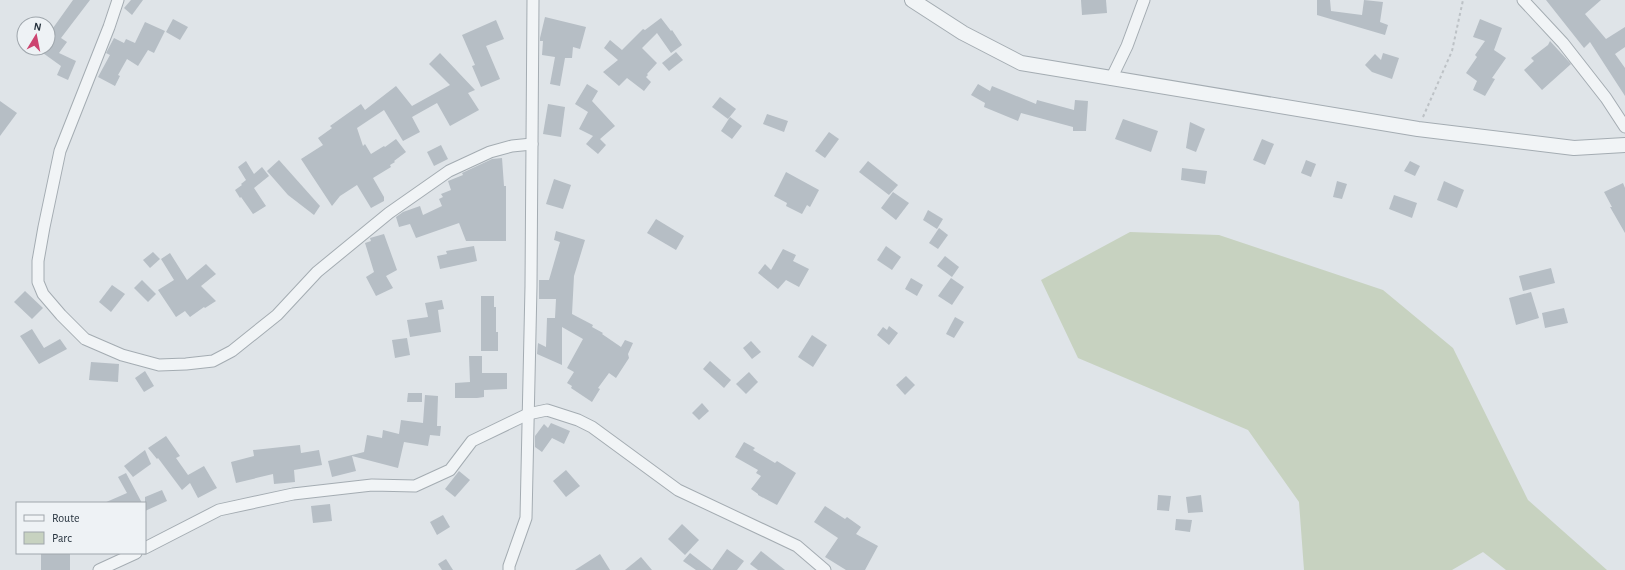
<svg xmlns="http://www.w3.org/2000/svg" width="1625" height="570" viewBox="0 0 1625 570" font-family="'Alegreya Sans',sans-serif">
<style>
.green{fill:#c7d2c0}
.building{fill:#b6bec5}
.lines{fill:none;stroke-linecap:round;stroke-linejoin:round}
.minor-casing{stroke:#a4acb2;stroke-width:13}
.tertiary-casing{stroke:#a4acb2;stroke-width:16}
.path{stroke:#bdc2c6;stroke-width:2;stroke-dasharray:3 3;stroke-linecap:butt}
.minor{stroke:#f1f4f6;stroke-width:11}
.tertiary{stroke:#f1f4f6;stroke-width:14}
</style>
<rect width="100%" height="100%" fill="#dfe4e8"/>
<path class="green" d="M1130,232l89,3 164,55 70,58 75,152 79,70h-101l-23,-18 -31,18h-148l-5,-68 -51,-72 -170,-72 -37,-78z"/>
<g class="building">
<path d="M73,0h17l-29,38 6,4 -8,11 17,8 -8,19 -11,-5 4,-9 -25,-18h12v-13z"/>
<path d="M131,0h12l-11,15 -8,-7z"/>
<path d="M1081,0h25l1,13 -25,2z"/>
<path d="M1317,0h13l1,11 31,4 2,-15 19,2 -3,20 8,3 -3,10 -68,-20z"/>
<path d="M1546,0h55l-16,14 21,25 19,-12v20l-10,7 10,14v28l-35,-54 -6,6z"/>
<path d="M545,17l41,10 -6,22 -7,-2 -1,11h-7l-5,28 -10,-2 5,-27 -13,-2 1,-14h-3v-3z"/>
<path d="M661,18l10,13 1,-1 10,15 -11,8 -14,-20 -15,15 15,15 -10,11 1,1 -2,2 5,5 -7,9 -17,-13 -8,8 -16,-14 15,-12 -14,-12 6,-8 12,10 21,-21 2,1z"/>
<path d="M173,19l15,8 -8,13 -14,-8z"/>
<path d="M1480,19l22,9 -8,22 12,8 -14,20 3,1 -10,17 -12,-6 4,-9 -11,-8 11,-16 -2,-2 10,-14 -12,-4z"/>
<path d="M496,20l8,19 -18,7 14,33 -19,8 -9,-21 3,-1 -13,-30z"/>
<path d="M145,22l20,9 -11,22 -6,-3 -10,16 -11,-7 -9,16 2,1 -5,10 -17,-9 12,-22 -4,-2 8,-15 10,5 2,-4 9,4z"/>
<path d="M1550,41l21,23 -29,26 -18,-20 10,-9 -3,-3 17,-13z"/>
<path d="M676,52l7,8 -14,11 -7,-8z"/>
<path d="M440,53l35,37 -7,3 11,17 -29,16 -13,-23 -25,14 8,15 -17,9 -19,-31 -27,18 6,18 2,-2 6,10 13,-8 1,1 11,-8 10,13 -12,9 1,1 -5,3 1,2 -18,11 11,19v4l-13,7 -14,-23 -17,11 -8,10 -31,-47 22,-14 -5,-7 14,-10 -2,-2 31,-22 4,6 31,-24 16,20 38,-21 -21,-21z"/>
<path d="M1383,53l16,5 -7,21 -20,-7 -7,-7 10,-11 6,6z"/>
<path d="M587,84l11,7 -6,10 23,25 -15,13 6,6 -8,9 -12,-10 7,-8 -14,-7 9,-17 -13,-8z"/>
<path d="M978,84l12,7 2,-5 44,18 1,-4 37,10 1,-10 13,1 -2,30h-13v-4l-52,-14 -3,8 -34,-14 1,-4 -14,-8z"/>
<path d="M720,97l16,12 -8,10 -16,-12z"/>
<path d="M0,101l17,12 -17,23z"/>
<path d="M548,104l17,3 -4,30 -18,-3z"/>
<path d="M767,114l21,7 -4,11 -21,-8z"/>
<path d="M730,117l12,9 -10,13 -11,-8z"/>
<path d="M1123,119l35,12 -7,21 -36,-13z"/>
<path d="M1190,122l15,7 -9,23 -10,-4z"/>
<path d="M829,132l10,7 -14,19 -10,-7z"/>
<path d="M1262,139l12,5 -9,21 -12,-5z"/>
<path d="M441,145l7,14 -14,7 -7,-14z"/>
<path d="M502,158l2,28h2v55h-40l-7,-18 -43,15 -6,-14 -11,3 -3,-10 7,-5 17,-6 3,9 19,-9 -3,-7 4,-2 -2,-3 10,-4 -3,-9 15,-6 -1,-2 30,-14z"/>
<path d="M279,160l41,46 -6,9 -26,-20 -21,-24z"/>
<path d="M1306,160l10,4 -5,13 -10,-4z"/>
<path d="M246,161l8,13 8,-7 7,9 -15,12 12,18 -13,8 -12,-17 -1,1 -5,-8 7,-5 -1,-1 5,-4 -8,-13z"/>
<path d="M868,161l30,24 -9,10 -30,-23z"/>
<path d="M1410,161l10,5 -5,10 -11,-5z"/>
<path d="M1182,168l25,3 -2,13 -24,-4z"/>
<path d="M786,172l33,18 -9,17 -3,-2 -5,9 -16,-8 1,-3 -13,-7z"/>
<path d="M554,179l17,6 -8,24 -17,-5z"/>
<path d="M1337,181l10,3 -5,15 -9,-2z"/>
<path d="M1444,181l20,9 -7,18 -20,-8z"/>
<path d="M1623,183l2,5v45l-15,-26h2l-8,-15z"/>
<path d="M893,192l16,11 -13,17 -15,-12z"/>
<path d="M1394,195l23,8 -5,15 -23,-9z"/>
<path d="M928,210l15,9 -6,10 -14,-9z"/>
<path d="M656,219l28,17 -8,14 -29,-17z"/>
<path d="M939,228l9,7 -10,14 -9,-6z"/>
<path d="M556,231l29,9 -11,36 -2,38 21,11 -1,2 11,6 -1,1 19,13 4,-7 8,3 -5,11 1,4 -13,20 -7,-5 -11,15 2,1 -8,13 -21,-14 1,-2 -5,-3 7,-11 -7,-4 16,-29 -21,-12v38l-25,-11 1,-11 8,4 1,-29h8l1,-19h-17v-19h10l11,-38 -6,-2z"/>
<path d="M384,234l13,36 -11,6 7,12 -17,8 -10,-19 8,-5 -9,-29 6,-2 -1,-3z"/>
<path d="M474,246l3,15 -37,8 -3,-13 10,-2 -1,-3z"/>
<path d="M886,246l15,11 -9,13 -15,-10z"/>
<path d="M783,249l13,6 -3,6 16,8 -10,18 -13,-7 -8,9 -20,-16 7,-9 6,6z"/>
<path d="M153,252l7,7 -10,9 -7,-8z"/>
<path d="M170,253l17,27 19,-16 10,10 -15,12 15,15 -11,7 -1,-1 -14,10 -5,-6 -9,6 -18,-27 16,-10 -13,-21z"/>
<path d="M945,256l14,11 -7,10 -15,-11z"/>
<path d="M1551,268l4,15 -32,8 -4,-15z"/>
<path d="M911,278l12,7 -6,11 -12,-7z"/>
<path d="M951,278l13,9 -12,18 -14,-9z"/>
<path d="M142,280l14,14 -8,8 -14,-14z"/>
<path d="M112,285l13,9 -14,18 -12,-10z"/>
<path d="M25,291l18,17 -11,11 -18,-17z"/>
<path d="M1531,292l8,26 -23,7 -7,-27z"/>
<path d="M481,296h13v11h2v25h2v19h-17z"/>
<path d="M442,300l2,9 -6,1 3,22 -31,5 -3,-17 21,-3 -3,-14z"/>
<path d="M1564,308l4,15 -23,5 -3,-15z"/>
<path d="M955,317l9,5 -10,16 -8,-4z"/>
<path d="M889,326l9,7 -9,12 -12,-10 6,-8 4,3z"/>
<path d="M32,329l12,19 16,-9 7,10 -28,15 -19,-28z"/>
<path d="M812,335l15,10 -14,22 -15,-10z"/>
<path d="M407,338l3,17 -15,3 -3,-18z"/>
<path d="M751,341l10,11 -9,7 -9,-11z"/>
<path d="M469,356h13v17h25v16l-23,1v7l-7,1h-22v-15l15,-1z"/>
<path d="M710,361l21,19 -7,8 -21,-19z"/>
<path d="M91,362l28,2 -1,18 -29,-2z"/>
<path d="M145,371l9,15 -10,6 -9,-14z"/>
<path d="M749,372l9,10 -12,12 -10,-10z"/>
<path d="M906,376l9,9 -10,10 -9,-10z"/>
<path d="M408,393h14v9h-15z"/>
<path d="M425,395l13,1 -1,30h4l-1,10 -10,-1 -2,11 -24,-4 -6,26 -46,-12 4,15 -24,6 -4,-16 36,-9 3,-17 15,3 1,-8 16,4 2,-14 22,3z"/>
<path d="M702,403l7,8 -10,9 -7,-7z"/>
<path d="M551,423l19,8 -6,13 -12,-6 -10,14 -7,-5v-11l9,-12 4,4z"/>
<path d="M166,436l14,20 -4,2 12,17 16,-9 13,22 -19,10 -8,-15 -8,7 -24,-32 -1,1 -9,-11z"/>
<path d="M744,442l11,6 -2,2 22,13 2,-2 19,12 -19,32 -19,-10v-1l-7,-5 10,-13 -5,-3 2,-3 -23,-13z"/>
<path d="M300,445l1,8 18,-3 3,15 -28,5 1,12 -21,2 -1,-10 -37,9 -5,-21 23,-6 -1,-6z"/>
<path d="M145,450l6,14 -18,13 -9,-11z"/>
<path d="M566,470l14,16 -14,11 -13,-16z"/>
<path d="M459,471l11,9 -15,17 -10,-8z"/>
<path d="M126,473l16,30h-38l23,-10 -9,-16z"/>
<path d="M162,490l5,11 -22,10v-14z"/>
<path d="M1158,495l13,1 -2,15 -12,-1z"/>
<path d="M1201,495l2,17 -15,1 -2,-16z"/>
<path d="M330,504l2,17 -19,2 -2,-17z"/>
<path d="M825,506l20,13 2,-2 14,10 -5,7 22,12 -13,24h-19l-21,-13 13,-19 -24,-16z"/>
<path d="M443,515l7,12 -13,8 -7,-13z"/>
<path d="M1176,519l16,1 -2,12 -15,-2z"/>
<path d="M682,524l17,16 -14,15 -17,-16z"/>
<path d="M727,549l17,12 -7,9h-41l-13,-9 7,-8 22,17z"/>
<path d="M761,551l24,19h-27l-8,-6z"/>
<rect x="41" y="554" width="29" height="16"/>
<path d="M600,554l10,16h-35z"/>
<path d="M641,557l11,13h-27z"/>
<path d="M446,559l7,11h-11l-4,-6z"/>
</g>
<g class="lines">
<g class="minor-casing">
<g id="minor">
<path d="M118,0l-9,27 -49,124 -16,76 -6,34v21l5,12 18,21 24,24 37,16 37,10 27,-1 27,-3 19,-10 45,-36 40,-43 72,-59 60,-42 41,-19 22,-6 20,-2"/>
<path d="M1523,0l40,43 43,55 19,29"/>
<path d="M1111,79l16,-33 17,-46"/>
<path d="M145,548l74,-38 74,-16 79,-9 43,1 35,-16 22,-29 56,-27 19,-4 31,10 14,7 86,63 119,56 28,24"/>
<path d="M99,570l37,-17"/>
<path d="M509,570v-4l17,-48 5,-232 2,-286"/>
</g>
</g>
<g class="tertiary-casing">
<path id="tertiary" d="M912,0l51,33 58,30 397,66 156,19 51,-3"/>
</g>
<path class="path" d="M1423,117l29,-66 11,-51"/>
<use href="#minor" class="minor"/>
<use href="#tertiary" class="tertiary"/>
</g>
<rect x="16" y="502" width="130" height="52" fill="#eef2f5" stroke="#9fa6ac"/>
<rect x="24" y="515" width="20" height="6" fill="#f1f4f6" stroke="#9fa6ac"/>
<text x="52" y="522" font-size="12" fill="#28343f">Route</text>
<rect x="24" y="532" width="20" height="12" fill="#c7d2c0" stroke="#9fa6ac"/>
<text x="52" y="542" font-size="12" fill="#28343f">Parc</text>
<g transform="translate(36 36) rotate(10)"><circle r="19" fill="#eef2f5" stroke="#9fa6ac"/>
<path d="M0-3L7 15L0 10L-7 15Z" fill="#cc4470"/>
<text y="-6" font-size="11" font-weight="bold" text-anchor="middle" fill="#28343f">N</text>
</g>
</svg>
